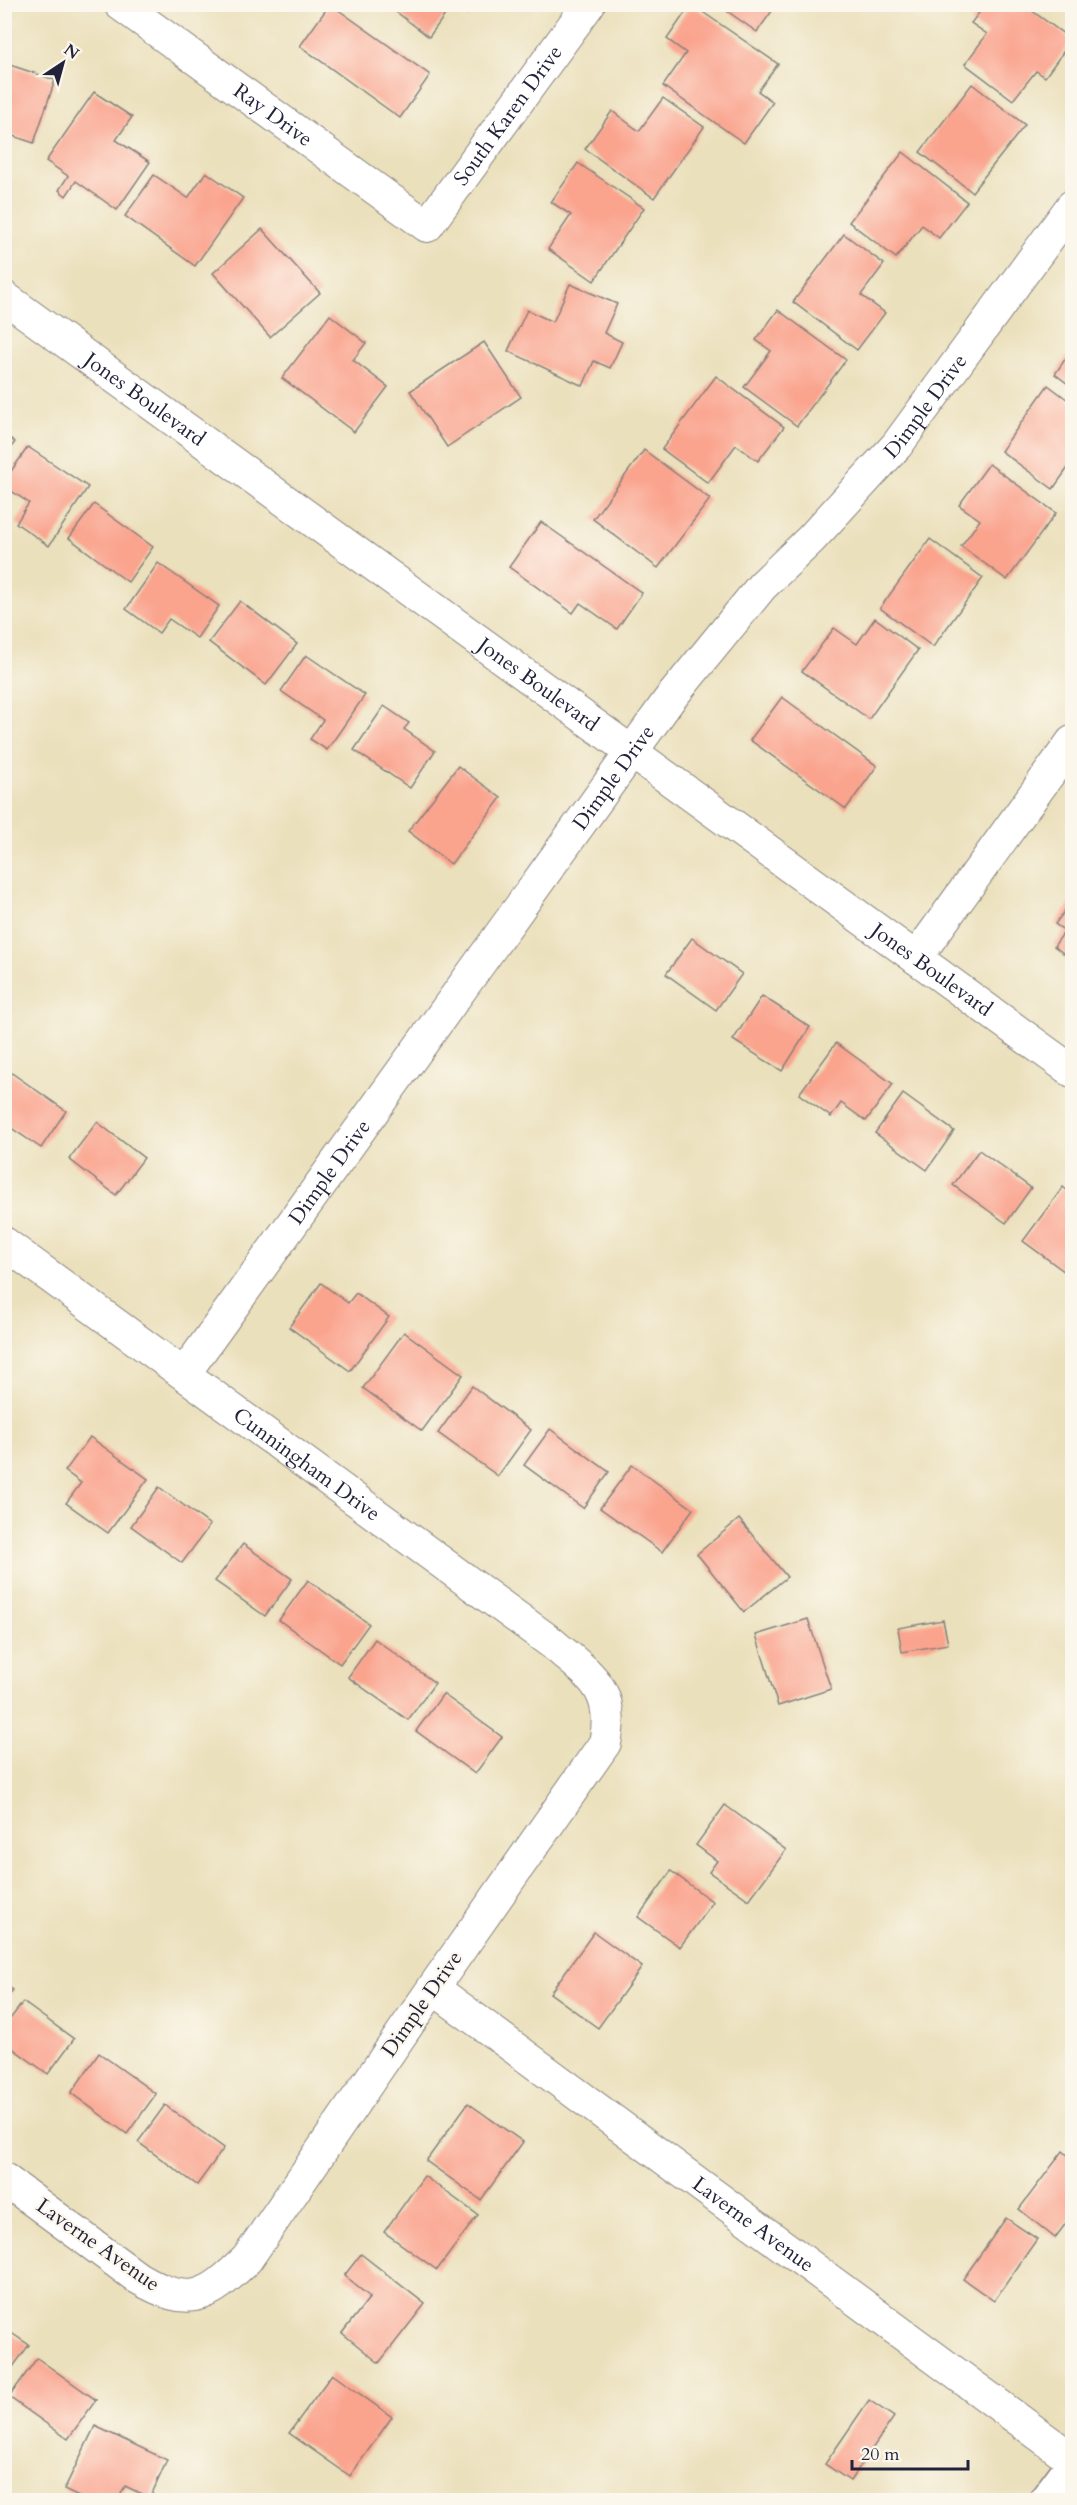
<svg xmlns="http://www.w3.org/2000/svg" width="1077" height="2505" viewBox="0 0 1077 2505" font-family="Cardo,serif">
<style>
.building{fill:#faa38d}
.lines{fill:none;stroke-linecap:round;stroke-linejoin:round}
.street-casing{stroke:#86817c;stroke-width:34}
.secondary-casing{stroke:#86817c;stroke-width:36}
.street{stroke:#fff;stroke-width:32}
.secondary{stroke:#fff;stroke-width:33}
.labels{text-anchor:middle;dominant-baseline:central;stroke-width:4.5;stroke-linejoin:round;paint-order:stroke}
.street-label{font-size:21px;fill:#22223b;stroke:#fbf7ec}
</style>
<rect width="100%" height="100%" fill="#fbf7ec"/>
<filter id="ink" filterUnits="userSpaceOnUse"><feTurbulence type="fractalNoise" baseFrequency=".0167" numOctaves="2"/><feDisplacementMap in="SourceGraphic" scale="12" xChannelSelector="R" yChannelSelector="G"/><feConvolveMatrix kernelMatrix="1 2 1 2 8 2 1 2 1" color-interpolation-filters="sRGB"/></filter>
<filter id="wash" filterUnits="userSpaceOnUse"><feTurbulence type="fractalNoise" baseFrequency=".008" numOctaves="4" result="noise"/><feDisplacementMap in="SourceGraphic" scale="24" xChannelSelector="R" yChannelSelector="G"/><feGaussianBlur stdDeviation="1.35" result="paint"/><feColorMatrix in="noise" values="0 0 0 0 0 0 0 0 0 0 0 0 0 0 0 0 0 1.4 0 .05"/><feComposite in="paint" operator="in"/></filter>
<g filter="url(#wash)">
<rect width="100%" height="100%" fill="#ebe0bc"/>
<g id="blocks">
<g class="building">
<path d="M330,4l100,71 -30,43 -100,-72z"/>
<path d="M386,4h67l-24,33z"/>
<path d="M454,4h20l-7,10z"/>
<path d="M691,4l87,60 -20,27 15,11 -29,41 -81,-57 23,-33 -19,-14z"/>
<path d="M717,4h60l-20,28z"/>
<path d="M985,5h39l48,35 -27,37 -9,-6 -23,29 -48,-36 22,-30 -16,-11z"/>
<path d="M4,63l51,17 -21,63 -30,-10z"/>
<path d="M972,84l53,41 -53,67 -52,-40z"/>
<path d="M94,92l38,25 -16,23 34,22 -33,48 -41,-29 -10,15 -7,-6 9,-14 -22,-15z"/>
<path d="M663,98l41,29 -50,71 -69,-49 27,-38 27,20z"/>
<path d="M903,152l64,50 -28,36 -17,-13 -26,33 -47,-36z"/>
<path d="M578,163l66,45 -50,73 -46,-32 23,-34 -20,-13z"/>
<path d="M206,172l37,26 -48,68 -70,-50 29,-41 34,23z"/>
<path d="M262,229l58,64 -50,44 -57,-64z"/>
<path d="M844,234l40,30 -23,31 24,18 -28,37 -64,-48z"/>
<path d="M570,284l47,20 -13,29 18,9 -12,26 -16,-7 -11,25 -75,-35 19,-41 26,12z"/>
<path d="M778,310l68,50 -49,66 -53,-39 27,-36 -15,-11z"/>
<path d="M330,315l36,28 -13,17 35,27 -34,45 -72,-54z"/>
<path d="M484,342l37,55 -74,50 -37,-56z"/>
<path d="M1072,349v38l-17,-13z"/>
<path d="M716,376l68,51 -26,34 -22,-16 -28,38 -46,-34z"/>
<path d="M1048,385l24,18v59l-19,27 -52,-38z"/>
<path d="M4,434l11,8 -11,15z"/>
<path d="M28,447l60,40 -39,59 -33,-23 13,-20 -25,-17v-5z"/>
<path d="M644,450l66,49 -52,69 -65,-49z"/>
<path d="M989,464l67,49 -49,67 -46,-34 19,-26 -21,-15z"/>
<path d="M94,504l59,43 -25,35 -59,-44z"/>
<path d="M541,522l101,71 -25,36 -37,-26 -7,10 -64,-46z"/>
<path d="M930,539l53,39 -50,69 -53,-39z"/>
<path d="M158,563l61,43 -22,32 -28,-19 -10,14 -33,-24z"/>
<path d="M240,601l57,43 -31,41 -57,-43z"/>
<path d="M875,618l43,32 -49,69 -67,-48 32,-43 23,16z"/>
<path d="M306,655l59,40 -38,55 -17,-11 13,-19 -42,-29z"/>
<path d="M782,697l95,69 -31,43 -96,-69z"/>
<path d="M384,706l25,17 -5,6 31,22 -25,37 -56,-38z"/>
<path d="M458,766l43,32 -50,66 -43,-33z"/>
<path d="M1072,901v59l-18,-14 11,-15 -10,-7z"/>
<path d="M692,938l50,36 -26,36 -50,-36z"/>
<path d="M762,996l48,31 -28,44 -49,-31z"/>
<path d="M836,1043l57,41 -27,37 -25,-18 -10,14 -32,-23z"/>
<path d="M6,1069l60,42 -25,37 -37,-25z"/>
<path d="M903,1094l51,37 -27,39 -52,-37z"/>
<path d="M97,1122l47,36 -28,37 -47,-36z"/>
<path d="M979,1150l52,38 -25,35 -53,-38z"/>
<path d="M1063,1187l9,7v83l-49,-36z"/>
<path d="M321,1283l27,20 8,-10 33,24 -39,54 -61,-44z"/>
<path d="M404,1332l59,43 -41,56 -59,-43z"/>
<path d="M472,1386l59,44 -33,46 -60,-43z"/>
<path d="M550,1429l59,43 -26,36 -59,-43z"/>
<path d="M90,1437l58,42 -40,54 -42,-30 15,-20 -16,-12z"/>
<path d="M632,1465l61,44 -31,43 -62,-44z"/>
<path d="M159,1487l51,38 -28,38 -51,-37z"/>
<path d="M739,1519l48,58 -43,35 -47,-58z"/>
<path d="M243,1544l49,35 -27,37 -50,-35z"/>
<path d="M308,1580l61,44 -29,40 -61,-44z"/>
<path d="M808,1619l23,70 -53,17 -22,-71z"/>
<path d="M943,1620l5,24 -46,8 -4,-24z"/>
<path d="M375,1639l60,44 -27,37 -60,-43z"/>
<path d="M443,1694l59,43 -27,37 -59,-43z"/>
<path d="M725,1805l61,45 -37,50 -40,-28 8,-11 -21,-16z"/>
<path d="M671,1871l42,31 -33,45 -42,-30z"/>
<path d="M594,1932l48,35 -44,61 -48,-35z"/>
<path d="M4,1984l9,6 -9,11z"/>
<path d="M23,2002l51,37 -26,35 -44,-32v-15z"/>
<path d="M99,2053l57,41 -29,40 -56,-41z"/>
<path d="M468,2103l55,39 -42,58 -55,-39z"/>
<path d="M165,2105l59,43 -27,37 -59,-43z"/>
<path d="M1063,2151l9,8v56l-17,23 -36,-29z"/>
<path d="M424,2176l54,39 -41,55 -53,-38z"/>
<path d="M1006,2218l31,21 -43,62 -31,-22z"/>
<path d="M361,2254l64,50 -46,59 -37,-30 28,-36 -26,-21z"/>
<path d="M4,2328l25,17 -25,34z"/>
<path d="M37,2358l59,42 -28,39 -59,-42z"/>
<path d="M332,2374l60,43 -42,59 -61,-43z"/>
<path d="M869,2400l25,17 -44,64 -25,-17z"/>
<path d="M95,2426l72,34 -17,38 -25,-12 -7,14h-33l-21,-10z"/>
</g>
</g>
</g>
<g filter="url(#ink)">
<use href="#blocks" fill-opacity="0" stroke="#86817c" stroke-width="1.5"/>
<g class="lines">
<g class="street-casing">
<g id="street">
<path id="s1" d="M120,4l307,222 162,-222"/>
<path id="s2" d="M4,297l1068,774"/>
<path d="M916,958l156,-216"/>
<path id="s3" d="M4,1243l548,400c37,32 65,46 53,100l-172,245 -186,271c-41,40 -57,49 -109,19l-134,-99"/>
<path id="s4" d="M184,1374l485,-674 93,-114 49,-47 86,-94 175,-239"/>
<path id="s5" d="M433,1988l639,471"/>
</g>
</g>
<g class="secondary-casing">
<path id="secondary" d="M1046,2500l26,-35"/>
</g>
<use href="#street" class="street"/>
<use href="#secondary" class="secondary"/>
</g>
</g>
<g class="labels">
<g class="street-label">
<text stroke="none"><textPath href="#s1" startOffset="189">Ray Drive</textPath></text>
<text stroke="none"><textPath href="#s1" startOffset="516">South Karen Drive</textPath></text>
<text stroke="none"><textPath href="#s2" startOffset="174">Jones Boulevard</textPath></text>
<text stroke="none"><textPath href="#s4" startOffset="1221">Dimple Drive</textPath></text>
<text stroke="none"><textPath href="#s2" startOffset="660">Jones Boulevard</textPath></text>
<text stroke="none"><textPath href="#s4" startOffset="735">Dimple Drive</textPath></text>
<text stroke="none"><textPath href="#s2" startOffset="1146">Jones Boulevard</textPath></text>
<text stroke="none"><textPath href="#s4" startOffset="249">Dimple Drive</textPath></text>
<text stroke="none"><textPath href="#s3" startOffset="375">Cunningham Drive</textPath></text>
<text transform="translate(422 2004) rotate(-55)">Dimple Drive</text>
<text stroke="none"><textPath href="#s5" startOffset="398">Laverne Avenue</textPath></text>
<text transform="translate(98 2245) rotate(35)">Laverne Avenue</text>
</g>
</g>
<rect width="1077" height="2505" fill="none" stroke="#fbf7ec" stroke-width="24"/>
<g transform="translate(63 63) rotate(36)" stroke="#fbf7ec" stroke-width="4.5" paint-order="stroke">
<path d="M0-4.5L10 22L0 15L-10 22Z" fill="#22223b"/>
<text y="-9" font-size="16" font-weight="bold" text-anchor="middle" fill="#22223b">N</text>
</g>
<path d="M852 2460v9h116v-9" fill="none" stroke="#22223b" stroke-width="3"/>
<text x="861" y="2460" font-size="18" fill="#22223b" stroke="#fbf7ec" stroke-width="4.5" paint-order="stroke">20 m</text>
</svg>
